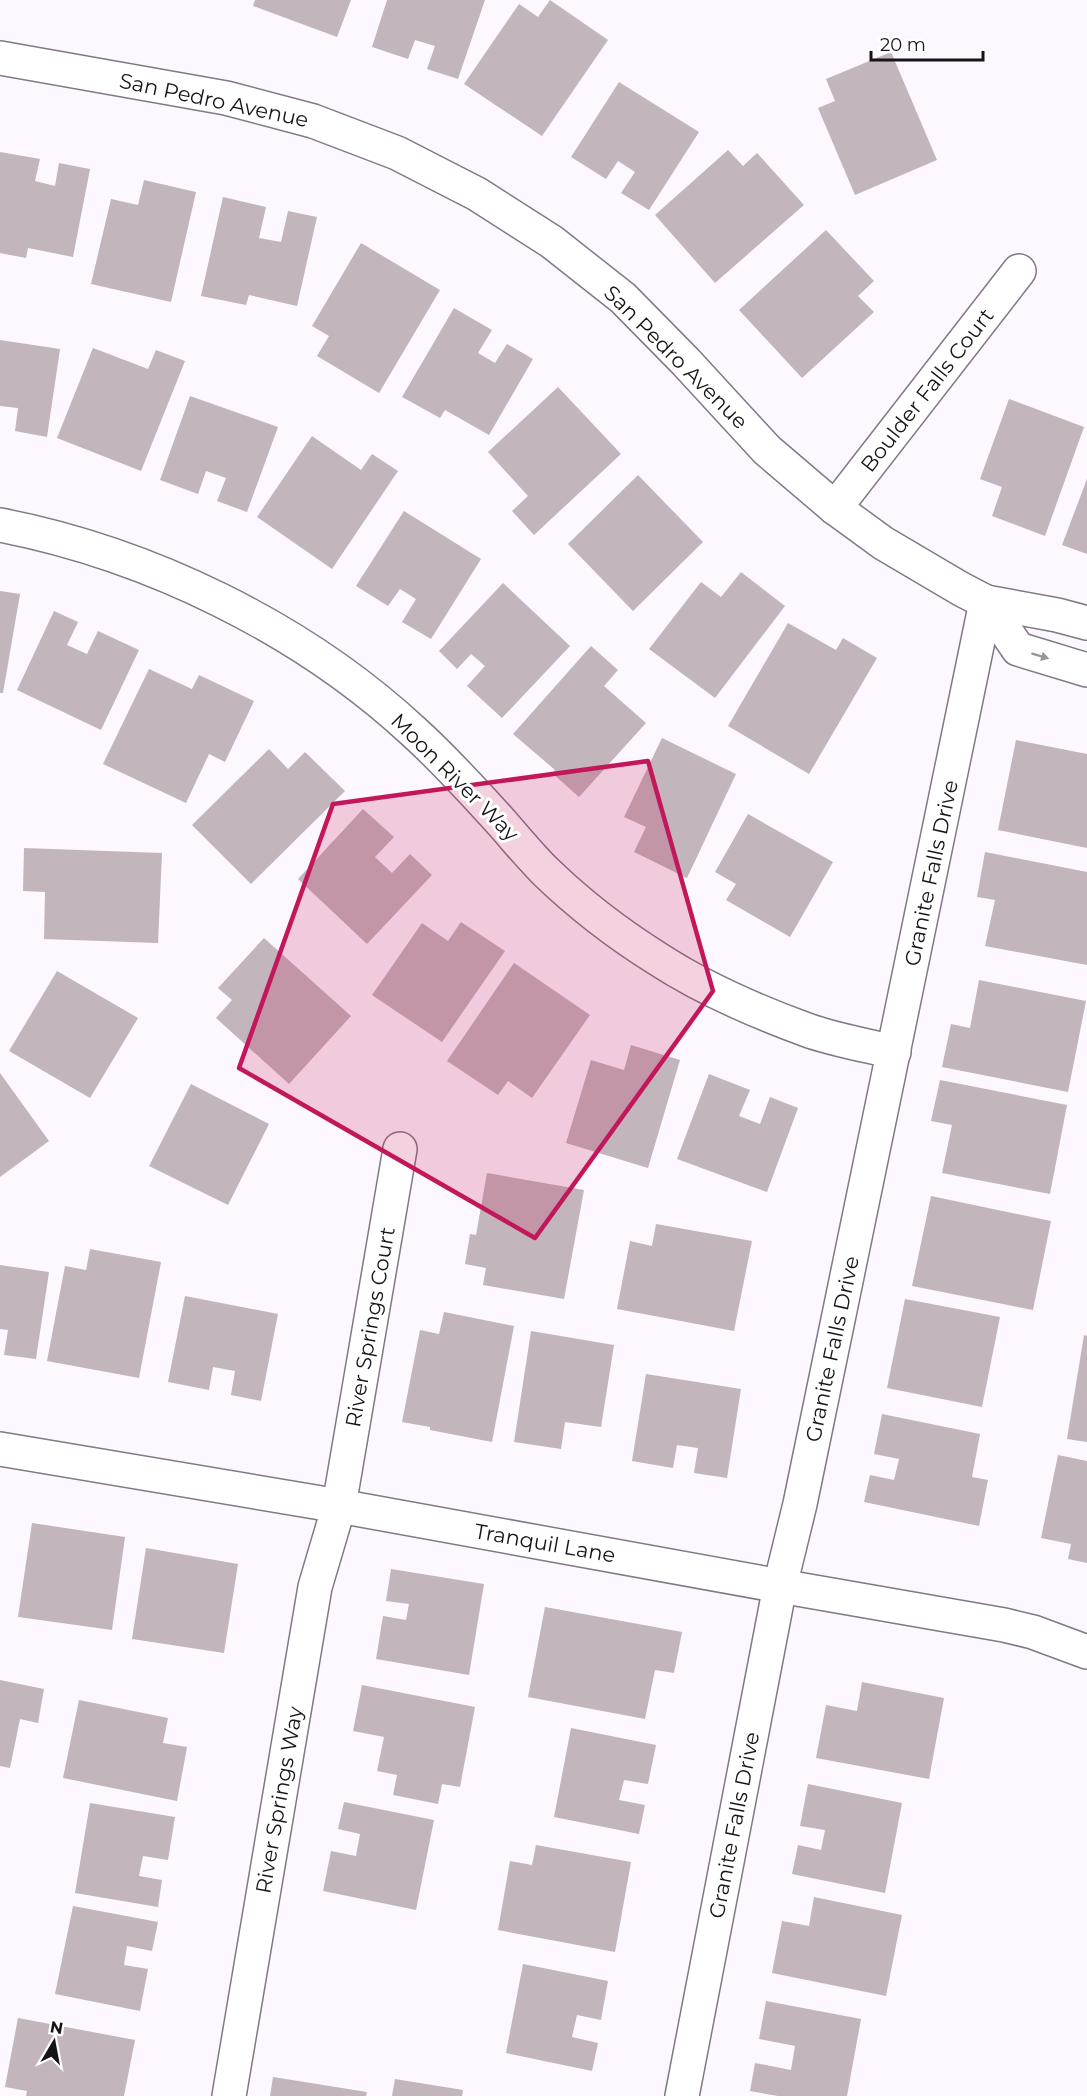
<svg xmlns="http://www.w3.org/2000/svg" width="1087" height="2096" viewBox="0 0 1087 2096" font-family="Montserrat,sans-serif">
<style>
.building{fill:#c2b5bb}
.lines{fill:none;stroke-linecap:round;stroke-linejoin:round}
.minor-casing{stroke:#817984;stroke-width:36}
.minor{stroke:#fff;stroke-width:33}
.oneway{fill:#969597}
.marked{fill:#c2185b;fill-opacity:0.2;stroke:#c2185b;stroke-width:4.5;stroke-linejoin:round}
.labels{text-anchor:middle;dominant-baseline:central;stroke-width:6;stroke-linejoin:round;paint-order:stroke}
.street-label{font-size:21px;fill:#161418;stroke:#fff}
</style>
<rect width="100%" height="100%" fill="#fdf7ff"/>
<g class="building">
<path d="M255,0h96l-14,37 -84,-31z"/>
<path d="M387,0h98l-27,79 -31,-10 8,-23 -20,-6 -7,19 -36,-12z"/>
<path d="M550,0l58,40 -66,96 -78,-52 55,-80 19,13z"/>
<path d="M891,52l46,108 -82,35 -37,-87 17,-7 -9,-22z"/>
<path d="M619,82l80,50 -50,78 -28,-17 14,-21 -17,-11 -12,18 -35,-22z"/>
<path d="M728,150l15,16 14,-13 47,52 -89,78 -60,-68z"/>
<path d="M0,152l40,7 -5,22 20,5 4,-23 31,6 -17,88 -45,-9 -2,10 -26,-5z"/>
<path d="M144,180l52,12 -25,110 -80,-18 20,-85 27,6z"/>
<path d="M223,197l43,10 -7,31 22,4 7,-31 29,6 -20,89 -48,-11 -3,10 -45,-9z"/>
<path d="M826,230l48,51 -16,15 16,16 -72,66 -63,-68z"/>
<path d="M361,243l79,47 -61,103 -62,-37 12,-20 -17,-10z"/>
<path d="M454,308l38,22 -14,23 17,10 12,-19 26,15 -44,76 -44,-25 -5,8 -38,-21z"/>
<path d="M0,340l60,9 -13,88 -32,-6 3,-23 -18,-2z"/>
<path d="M93,348l55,21 8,-19 29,11 -44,110 -84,-33z"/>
<path d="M558,387l63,67 -87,81 -22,-24 16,-15 -40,-44z"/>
<path d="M190,396l88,31 -31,85 -30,-11 9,-23 -20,-7 -8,23 -38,-14z"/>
<path d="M1009,399l75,28 -39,109 -53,-20 10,-29 -22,-8z"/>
<path d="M312,436l49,34 11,-16 26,17 -66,98 -75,-52z"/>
<path d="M638,475l65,67 -70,69 -65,-67z"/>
<path d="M1087,479v75l-25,-9z"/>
<path d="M404,511l77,48 -50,80 -29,-17 14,-23 -16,-10 -12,17 -32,-20z"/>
<path d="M741,572l44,34 -70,92 -66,-49 52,-67 20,15z"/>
<path d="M503,583l67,63 -68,72 -35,-32 18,-20 -14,-12 -14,15 -18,-18z"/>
<path d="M0,591l20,3 -17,99h-3z"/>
<path d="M54,611l24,11 -11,23 20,9 11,-23 41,19 -38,80 -84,-40z"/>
<path d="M788,623l48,27 7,-12 34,20 -68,116 -81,-48z"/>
<path d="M591,646l27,24 -14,16 42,37 -67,74 -27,-24 3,-3 -42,-36z"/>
<path d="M149,669l43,20 7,-14 55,26 -29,61 -16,-8 -23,49 -83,-39z"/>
<path d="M662,738l74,36 -49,104 -53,-26 12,-25 -22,-10z"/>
<path d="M1016,740l71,14v94l-89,-18z"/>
<path d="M269,749l19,20 17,-17 40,39 -94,93 -59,-59z"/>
<path d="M363,809l31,28 -19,20 17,16 18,-19 22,21 -65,69 -69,-65z"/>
<path d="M748,814l85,48 -43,75 -64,-37 10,-16 -21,-12z"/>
<path d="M24,848l138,5 -4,90 -114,-4 1,-47 -22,-1z"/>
<path d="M985,852l102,20v93l-102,-19 10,-46 -18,-3z"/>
<path d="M461,922l44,29 -63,91 -70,-47 50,-72 26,18z"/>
<path d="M264,938l87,78 -62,68 -73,-66 16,-18 -14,-12z"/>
<path d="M514,963l76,52 -58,83 -24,-17 -10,14 -51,-34z"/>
<path d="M57,971l81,47 -48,80 -81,-47z"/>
<path d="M979,980l107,21 -18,91 -126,-25 9,-43 19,4z"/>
<path d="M631,1045l49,15 -32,108 -82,-25 25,-83 33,10z"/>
<path d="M0,1073l49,68 -49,36z"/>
<path d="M709,1074l41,16 -11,26 21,8 10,-27 28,11 -31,84 -90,-33z"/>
<path d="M940,1080l127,25 -17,89 -108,-21 10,-48 -21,-4z"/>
<path d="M191,1084l78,40 -41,81 -79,-39z"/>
<path d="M487,1173l97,17 -20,109 -81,-14 3,-17 -21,-4 5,-30 6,1z"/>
<path d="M931,1196l120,25 -18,89 -121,-24z"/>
<path d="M656,1224l96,17 -18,90 -117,-22 13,-68 22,5z"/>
<path d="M90,1249l71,13 -22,116 -92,-17 18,-95 21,4z"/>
<path d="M0,1265l49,7 -13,87 -32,-4 4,-25 -8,-1z"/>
<path d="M185,1296l93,18 -17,87 -30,-6 4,-24 -22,-4 -4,23 -41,-8z"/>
<path d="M905,1299l95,18 -18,90 -95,-19z"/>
<path d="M444,1312l70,14 -22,116 -62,-12v-3l-28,-5 18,-92 19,4z"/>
<path d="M531,1331l83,14 -13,82 -36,-5 -4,27 -47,-7z"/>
<path d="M1084,1335l3,1v106l-20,-3z"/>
<path d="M646,1374l95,15 -14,89 -33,-5 4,-25 -21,-3 -4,23 -41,-7z"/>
<path d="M882,1414l98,20 -8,43 16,3 -9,46 -115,-24 6,-27 24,5 5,-21 -25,-5z"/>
<path d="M1058,1455l29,6v102l-19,-4 3,-15 -30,-6z"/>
<path d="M32,1523l93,14 -13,93 -94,-13z"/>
<path d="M146,1548l92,16 -14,89 -92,-14z"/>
<path d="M391,1569l93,15 -15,91 -93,-16 7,-43 23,4 3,-16 -23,-3z"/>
<path d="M545,1607l137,25 -8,41 -19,-3 -10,49 -117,-22z"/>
<path d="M0,1680l44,9 -6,34 -18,-4 -10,49 -10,-2z"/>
<path d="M862,1682l82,16 -15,81 -113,-21 10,-53 31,6z"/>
<path d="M362,1685l113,22 -15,80 -18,-3 -4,20 -45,-9 4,-20 -20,-4 7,-34 -31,-6z"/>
<path d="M79,1700l89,18 -5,25 24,4 -10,54 -114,-23z"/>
<path d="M571,1728l85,17 -8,39 -24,-4 -5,20 26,5 -6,29 -85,-17z"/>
<path d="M808,1784l94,19 -17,90 -93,-19 6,-29 23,5 4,-20 -25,-4z"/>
<path d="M344,1802l90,18 -18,90 -93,-19 8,-40 25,5 4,-22 -22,-5z"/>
<path d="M90,1803l85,14 -7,43 -25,-4 -4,20 23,4 -4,27 -83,-14z"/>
<path d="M536,1845l95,17 -16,90 -117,-22 12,-69 22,4z"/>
<path d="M814,1897l88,18 -16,81 -114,-23 10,-52 27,5z"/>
<path d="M73,1906l85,16 -6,29 -25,-5 -3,19 24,4 -8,42 -85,-17z"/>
<path d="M523,1964l85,17 -7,39 -24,-5 -5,22 26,6 -6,28 -86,-18z"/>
<path d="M766,2001l95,18 -14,77h-69l-28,-5 5,-28 36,7 4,-24 -36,-7z"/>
<path d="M18,2018l117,22 -11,56h-98l1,-5 -22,-4z"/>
<path d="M273,2077l94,15 -1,4h-96z"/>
<path d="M395,2079l68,11 -1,6h-70z"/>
</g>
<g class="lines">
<g class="minor-casing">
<g id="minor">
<path d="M0,58l226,40 87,23 84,32 80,41 75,48 71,56 63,64 81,88 68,58 48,35 78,46 25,13 71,13 30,8"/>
<path d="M835,508l184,-237"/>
<path d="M0,525c149,29 302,103 414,207 31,28 60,60 88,91 14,16 28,33 43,48 34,33 73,63 113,88 46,30 97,52 149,71 28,10 58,15 87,22"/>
<path d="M986,602l32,47 69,21"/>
<path d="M0,1449l339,57 441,80 224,39 29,7 54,20"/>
<path d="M229,2096l86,-509 24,-81 61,-357"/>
<path d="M682,2096l98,-510 20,-82 186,-902"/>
</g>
</g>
<use href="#minor" class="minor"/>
</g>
<defs><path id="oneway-solid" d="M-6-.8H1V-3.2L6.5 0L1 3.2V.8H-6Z" transform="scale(1.5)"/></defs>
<use class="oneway" href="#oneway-solid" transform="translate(1040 656) rotate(17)"/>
<path class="marked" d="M648,761l65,230 -178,247 -296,-170 94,-264z"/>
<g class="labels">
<g class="street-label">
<text transform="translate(214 100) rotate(12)">San Pedro Avenue</text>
<text transform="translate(676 357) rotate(45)">San Pedro Avenue</text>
<text transform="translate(927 390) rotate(-52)">Boulder Falls Court</text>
<text transform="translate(455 777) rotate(45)">Moon River Way</text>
<text transform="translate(931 873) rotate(-78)">Granite Falls Drive</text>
<text transform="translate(370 1327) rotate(-80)">River Springs Court</text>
<text transform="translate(832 1349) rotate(-78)">Granite Falls Drive</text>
<text transform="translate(545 1543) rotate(10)">Tranquil Lane</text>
<text transform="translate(279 1800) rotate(-80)">River Springs Way</text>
<text transform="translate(734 1825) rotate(-79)">Granite Falls Drive</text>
</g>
</g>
<g transform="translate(54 2042) rotate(10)" stroke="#ffffff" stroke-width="4.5" paint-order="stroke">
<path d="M0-4.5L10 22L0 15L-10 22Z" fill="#161418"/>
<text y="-9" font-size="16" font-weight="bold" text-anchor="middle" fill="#161418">N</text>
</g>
<path d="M871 51v9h112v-9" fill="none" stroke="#161418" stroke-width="3"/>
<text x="880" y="51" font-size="18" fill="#161418" stroke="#ffffff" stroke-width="4.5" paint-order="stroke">20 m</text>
</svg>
